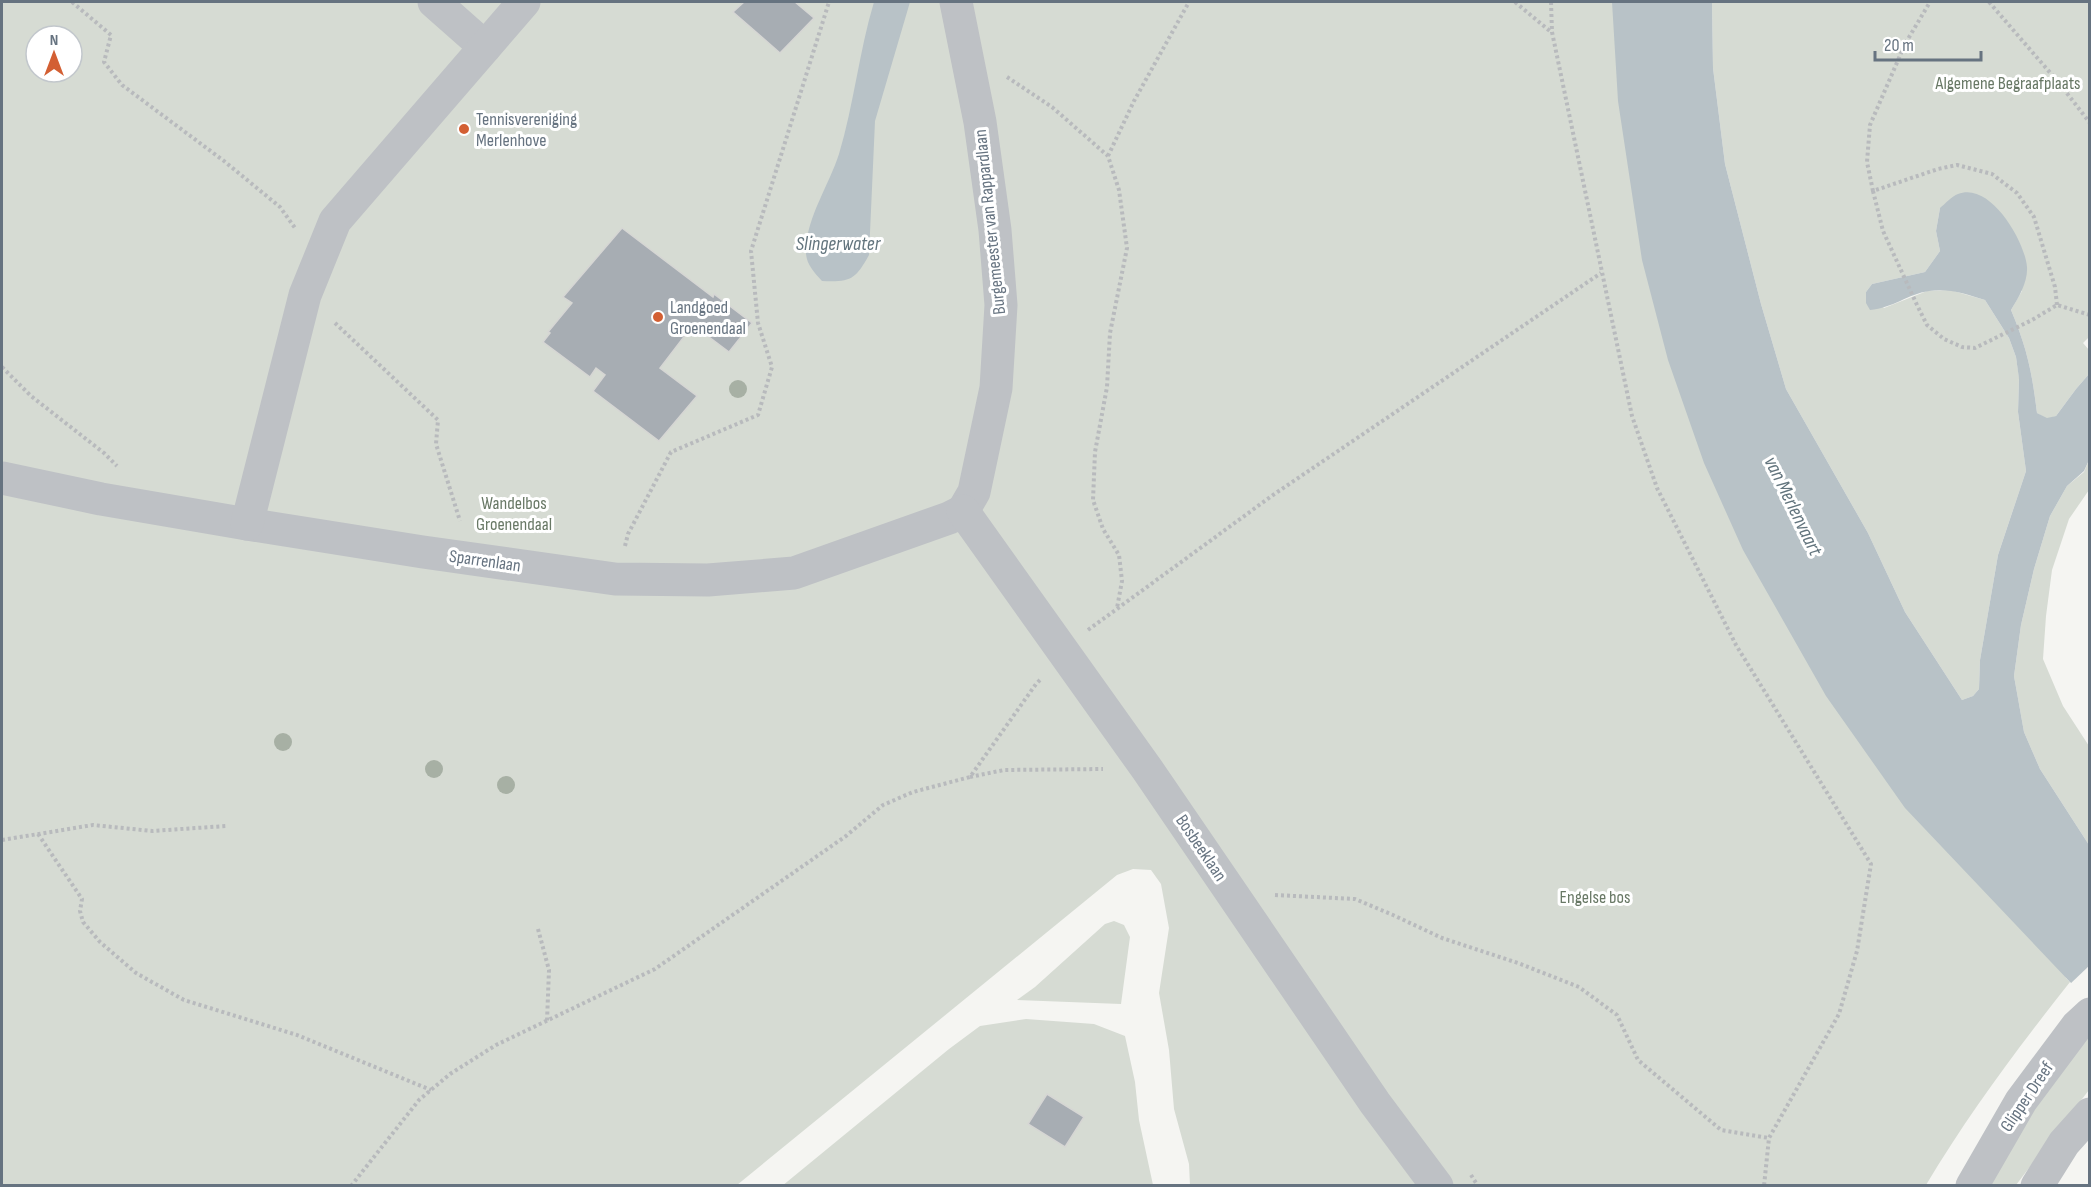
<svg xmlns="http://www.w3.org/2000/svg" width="2091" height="1187" viewBox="0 0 2091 1187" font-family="'Sofia Sans Condensed',sans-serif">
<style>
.green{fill:#d6dbd3;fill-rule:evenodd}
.water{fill:#b8c2c7}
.pier{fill:#f5f5f2}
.building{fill:#a7adb3;stroke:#d6d6d4;stroke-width:1.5}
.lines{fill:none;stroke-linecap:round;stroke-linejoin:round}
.path{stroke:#b8babd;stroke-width:4;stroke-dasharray:3 3;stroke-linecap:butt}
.minor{stroke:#bec1c5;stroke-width:33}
.tree{fill:#a7b0a4}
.poi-dot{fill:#d35f33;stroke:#fff;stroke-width:2}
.labels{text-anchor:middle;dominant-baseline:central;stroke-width:6;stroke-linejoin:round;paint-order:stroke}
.park-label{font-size:18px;fill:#687865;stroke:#fff}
.poi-label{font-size:18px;fill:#667380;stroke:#fff;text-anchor:start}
.street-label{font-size:18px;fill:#667380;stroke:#fff}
.water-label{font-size:20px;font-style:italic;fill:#62747d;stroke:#fff}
</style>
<rect width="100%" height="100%" fill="#f5f5f2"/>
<g class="green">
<path d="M2,2h1641l2,122 421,854 4,4c-53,67 -101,131 -144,203h-736l-1,-21 -15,-55 -5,-59 -10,-57 10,-65 -8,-44 -10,-14 -18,-1 -16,6 -380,310 -735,1zM36,36h36v36h-36z"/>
<path d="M1712,2h377l1,334 -7,7 6,7v24l-13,15 -20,27 -9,3 -10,-6c-5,-41 -10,-65 -26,-103l11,-19 -82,-83 -4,23 4,20 -15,21 -53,12 -6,8 18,16 43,-17 23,-1 35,10 24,38 7,19 3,21 -1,34 8,59 -28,84 -18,105 -1,29 -6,7 -11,4 -57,-88 -37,-79 -82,-144 -25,-85 -36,-140 -12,-96z"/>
<path d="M2089,460v30l-20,29 -17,51 -6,46 -3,43 20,47 26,40v99l-49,-76 -16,-37 -10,-56 7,-51 13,-56 16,-53 17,-30 17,-14z"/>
<path d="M1114,921l10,4 6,12 -9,67 -104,-4 18,-13 70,-63z"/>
<path d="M1026,1019l68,5 31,12 10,46 4,38 14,65 -371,1 167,-137 31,-23z"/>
<path d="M2089,1035v55l-73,95 -30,1 50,-84z"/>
</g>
<g class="water">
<path d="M874,2h36l-35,119 -6,134c-14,25 -18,27 -47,26 -9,-10 -17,-18 -16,-32 1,-32 23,-64 33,-95 15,-50 20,-102 35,-152z"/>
<path d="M1612,2h100l1,66 12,96 36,140 25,85 82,144 37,79 57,88 11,-4 6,-7 1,-29 18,-105 28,-84 -8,-59 1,-33 -3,-22 -7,-19 -24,-38c-19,-6 -36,-12 -56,-9 -21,3 -36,17 -59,19l-4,-7v-11l6,-8 53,-12 15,-21 -4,-20 4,-23c5,-4 12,-12 18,-14 32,-13 67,47 69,73 1,15 -8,30 -16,43 16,38 21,62 26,103l10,5 9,-2 20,-27 13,-15v86l-5,11 -17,15 -17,30 -16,53 -13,56 -7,51 10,56 16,37 49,76v152l-19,-15 -165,-174 -79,-112 -83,-146 -39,-87 -36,-103 -26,-100 -24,-159z"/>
</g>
<path class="pier" d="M2090,965l-1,35 -20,-15z"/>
<g class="building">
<path d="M744,2h51l19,16 -34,35 -47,-41z"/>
<path d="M622,228l91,69 1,-3 38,29 -23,29 -36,-27 -33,43 37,28 -38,45 -66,-50 12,-16 -9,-7 -6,9 -47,-35 7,-9 -2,-1 24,-29 -9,-6z"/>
<path d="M1047,1094l37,23 -19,30 -37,-23z"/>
</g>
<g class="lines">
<g class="path">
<path d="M72,2l39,33 -7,27 18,23 102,76 56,46 15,21"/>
<path d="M1515,2l36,30"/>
<path d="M1551,2l1,30 80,384 25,72 79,157 135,219 -14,87 -18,63 -70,124 -5,48"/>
<path d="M1989,2l70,81 31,40"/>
<path d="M1007,77l45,30 56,49 11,34 8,58 -17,85 -3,54 -12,65 -2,48 10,29 16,26 3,26 -5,27"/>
<path d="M1108,156l26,-55 55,-99"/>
<path d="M1873,191l-6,-29 3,-37 35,-81 25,-42"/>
<path d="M2057,305l-2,-18 -21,-70 -17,-24 -25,-19 -35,-9 -19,4 -65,22 10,40 34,74 10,20 17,14 18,8 13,1 57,-28 25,-15 33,10"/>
<path d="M335,323l103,97 -2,24 24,77"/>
<path d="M2,367l29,29 73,57 13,13"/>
<path d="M625,546l3,-12 43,-82 87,-37 14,-48 -14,-44 -7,-72 78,-249"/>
<path d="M1088,630l185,-135 328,-222"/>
<path d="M970,777l34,-7 99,-1"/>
<path d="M38,834l44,65 -2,12 3,11 17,20 36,31 48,27 113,35 134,55"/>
<path d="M2,840l91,-15 59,6 74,-5"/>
<path d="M1275,895l80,4 38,16 49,23 76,25 61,24 38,28 21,45 83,70 48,8"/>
<path d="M538,929l11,41 -2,51"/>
<path d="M1471,1175l7,11"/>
<path d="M351,1186l68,-86 31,-26 46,-29 159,-76 191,-133 37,-31 30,-13 57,-15 66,-93 6,-6"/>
</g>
<g class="minor">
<path d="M434,2l51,45"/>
<path d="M956,2l24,120 15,108 6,75 -5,83 -22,104 -11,19"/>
<path d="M2,478l99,21 146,25 176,28 192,27 93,1 86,-7 155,-55 14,-7"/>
<path d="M963,511l184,258 228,334 62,83"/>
<path d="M247,524l58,-229 30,-74 189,-219"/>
<path d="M1972,1186l49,-85 56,-75 13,-12"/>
<path d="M2037,1186l27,-43 26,-29"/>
</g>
</g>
<g class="tree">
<circle cx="738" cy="389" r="9"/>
<circle cx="283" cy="742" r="9"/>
<circle cx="434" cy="769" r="9"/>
<circle cx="506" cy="785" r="9"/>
</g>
<g class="poi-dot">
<circle cx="464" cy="129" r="6"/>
<circle cx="658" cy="317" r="6"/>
</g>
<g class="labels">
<g class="park-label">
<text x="2008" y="83">Algemene Begraafplaats</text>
<text x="514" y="503">Wandelbos<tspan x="514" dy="21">Groenendaal</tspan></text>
<text x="1595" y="897">Engelse bos</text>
</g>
<g class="poi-label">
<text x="476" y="119">Tennisvereniging<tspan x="476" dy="21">Merlenhove</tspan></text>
<text x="670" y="307">Landgoed<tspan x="670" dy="21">Groenendaal</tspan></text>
</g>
<g class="street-label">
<text transform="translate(990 222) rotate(-96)">Burgemeester van Rappardlaan</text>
<text transform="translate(485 561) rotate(8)">Sparrenlaan</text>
<text transform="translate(1201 848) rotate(56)">Bosbeeklaan</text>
<text transform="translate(2027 1097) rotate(-56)">Glipper Dreef</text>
</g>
<g class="water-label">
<text x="838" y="244">Slingerwater</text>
<text transform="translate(1793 506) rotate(64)">van Merlenvaart</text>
</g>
</g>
<rect width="2091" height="1187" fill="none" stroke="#667380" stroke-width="6"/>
<g transform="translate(54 54)"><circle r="28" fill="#ffffff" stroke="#c2c7cc" stroke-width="1.5"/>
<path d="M0-4.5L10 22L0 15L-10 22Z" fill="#d35f33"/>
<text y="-9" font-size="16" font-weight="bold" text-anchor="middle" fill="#667380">N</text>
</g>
<path d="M1875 51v9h106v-9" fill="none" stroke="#667380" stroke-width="3"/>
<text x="1884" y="51" font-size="18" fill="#667380" stroke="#ffffff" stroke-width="4.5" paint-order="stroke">20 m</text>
</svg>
